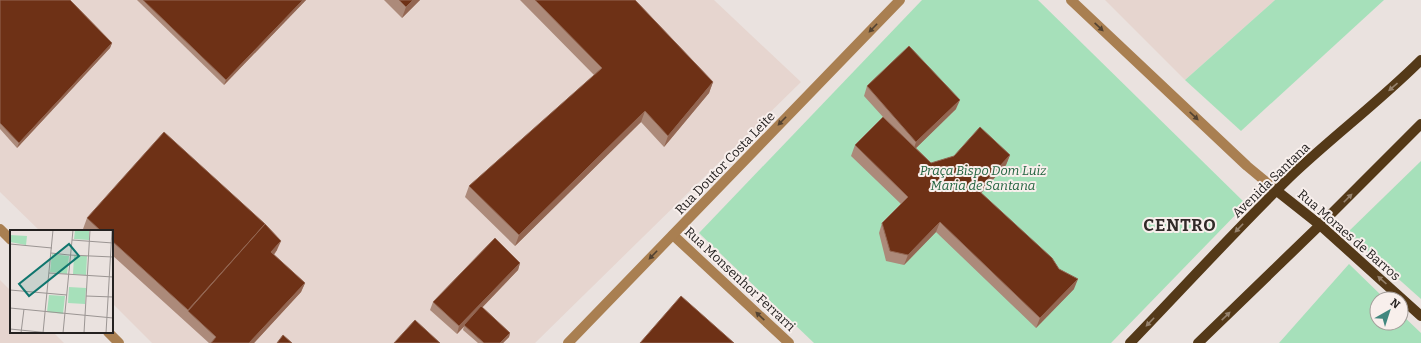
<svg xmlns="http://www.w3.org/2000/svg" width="1421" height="343" viewBox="0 0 1421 343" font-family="Bitter,serif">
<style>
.built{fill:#e6d5cf}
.green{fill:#a6e0ba}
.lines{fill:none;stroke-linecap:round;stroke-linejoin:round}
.minor{stroke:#a97f51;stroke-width:10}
.major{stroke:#543918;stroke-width:10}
.wall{fill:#ac8a7a}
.shaded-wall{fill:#936652}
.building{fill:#6e3116;stroke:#936652}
.oneway{fill:#534231}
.oneway2{fill:#96826d}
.labels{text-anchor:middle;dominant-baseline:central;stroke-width:4;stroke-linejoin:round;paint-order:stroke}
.street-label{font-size:13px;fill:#242120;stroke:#f8efec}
.park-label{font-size:13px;font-style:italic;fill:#22633f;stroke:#f8efec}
.district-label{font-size:17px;font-weight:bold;letter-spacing:1px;fill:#312a28;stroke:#f8efec}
.inset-road{fill:none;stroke:#9b9593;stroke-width:1}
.view{fill:#0f766e;fill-opacity:0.15;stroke:#0f766e;stroke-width:2}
.inset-edge{fill:none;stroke:#242120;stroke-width:2}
</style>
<rect width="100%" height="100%" fill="#eae2df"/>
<g class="built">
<path d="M0,0h714l87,82 -266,261h-383l-40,-40v-72h-72l-40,-39z"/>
<path d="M1105,0h170l-90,80z"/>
<path d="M0,280l11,11v41h42l11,11h-64z"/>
</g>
<g class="green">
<path d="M922,0h116l208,204 -135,139h-297l-115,-110z"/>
<path d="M1275,0h109l-143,131 -56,-51z"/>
<path d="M1421,161v138l-74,-66z"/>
<path d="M1349,264l36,35h-8v24h24v-9l20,19v10h-142z"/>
</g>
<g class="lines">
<g class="minor">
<path d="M1071,0l176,166 30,25"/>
<path d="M0,229l11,11"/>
<path d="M673,235l116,108"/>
<path d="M108,332l11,11"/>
<path d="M568,343l332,-343"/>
</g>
<g class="major">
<path d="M1277,191l43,34 101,91"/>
<path d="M1130,343c53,-55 105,-112 160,-166 42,-40 89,-75 131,-117"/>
<path d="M1198,343l122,-118 101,-101"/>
</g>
</g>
<g class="wall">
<path d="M0,0l112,43 -2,5 -93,100 -17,-19z"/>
<path d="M137,0h169l-82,85z"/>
<path d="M384,0h36l-18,18z"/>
<path d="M520,0h115l78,82 -4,11 -45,54 -23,-25 -126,124 -50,-49 4,-11 125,-111z"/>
<path d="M867,86l89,23 -40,39 15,15 79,-8 -4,10 -25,28 78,76 15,20 -38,39 -100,-96 -32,33 -18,-4 -7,-28 3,-10 19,-19 -50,-48 4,-11 28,-28 -19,-21z"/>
<path d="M87,218l178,6 12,26 -3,5 31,28 -4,9 -47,51h-45l-97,-88v-24h-26l-3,-2z"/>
<path d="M520,263l-2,7 -36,37 28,26 -1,4 -6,6h-25l-15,-13 1,-4 -7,8 -27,-24 3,-8z"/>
</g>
<g class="shaded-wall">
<path d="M303,0h3l-82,85 2,-5z"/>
<path d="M413,0h7l-18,18 4,-11z"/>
<path d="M112,43l-2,5 -93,100 2,-5z"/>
<path d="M713,82l-4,11 -45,54 4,-11z"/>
<path d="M960,100l-4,9 -43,42 3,-9z"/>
<path d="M645,111l-4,11 -126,124 4,-11z"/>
<path d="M1010,155l-4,10 -32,36 4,-11z"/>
<path d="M940,222l-4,10 -32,33 4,-10z"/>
<path d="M281,241l-4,9 -9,12 3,-10z"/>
<path d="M520,263l-2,7 -61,64 2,-8z"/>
<path d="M1078,279l-4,10 -38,39 4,-10z"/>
<path d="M305,283l-4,9 -47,51h-5z"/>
<path d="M510,333l-1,4 -6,6h-3z"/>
</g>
<g class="building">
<path d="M0,0h70l42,43 -93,100 -19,-20z"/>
<path d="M143,0h160l-77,80z"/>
<path d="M399,0h14l-7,7z"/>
<path d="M535,0h100l78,82 -45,54 -23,-25 -126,124 -50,-49 133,-118z"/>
<path d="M909,46l51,54 -44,42 -49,-56z"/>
<path d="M883,117l48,46 23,-7 26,-29 30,28 -32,35 74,68 7,11 19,10 -38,39 -100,-96 -32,33 -18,-4 -8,-28 26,-26 -53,-52z"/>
<path d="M164,132l101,92 -77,86 -76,-69v-10h-11l-14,-13z"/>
<path d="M265,224l16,17 -10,11 34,31 -56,60h-38l5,-6 -28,-26z"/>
<path d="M495,238l25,25 -61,63 -26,-24z"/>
<path d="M681,296l53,47h-94z"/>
<path d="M481,306l29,27 -10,10h-16l-20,-18z"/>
<path d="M415,320l25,23h-46z"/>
<path d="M283,335l9,8h-15z"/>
</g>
<defs><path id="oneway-solid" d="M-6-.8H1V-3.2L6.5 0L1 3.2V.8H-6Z"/></defs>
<g class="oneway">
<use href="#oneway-solid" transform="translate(1099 27) rotate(43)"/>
<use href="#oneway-solid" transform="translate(873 28) rotate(134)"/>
<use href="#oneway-solid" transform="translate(1194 116) rotate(43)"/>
<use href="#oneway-solid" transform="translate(782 121) rotate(134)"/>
<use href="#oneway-solid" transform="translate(653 255) rotate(134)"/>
<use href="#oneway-solid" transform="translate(760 316) rotate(-137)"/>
</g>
<g class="oneway2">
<use href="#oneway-solid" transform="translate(1393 87) rotate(139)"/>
<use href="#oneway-solid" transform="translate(1348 198) rotate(-45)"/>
<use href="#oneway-solid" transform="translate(1239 228) rotate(134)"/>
<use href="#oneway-solid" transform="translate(1382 280) rotate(-138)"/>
<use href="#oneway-solid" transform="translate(1226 316) rotate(-44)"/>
<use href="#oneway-solid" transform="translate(1150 322) rotate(134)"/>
</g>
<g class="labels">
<g class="street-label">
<text transform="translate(725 163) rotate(-46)">Rua Doutor Costa Leite</text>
<text transform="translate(1271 180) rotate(-44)">Avenida Santana</text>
<text transform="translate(1349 235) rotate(41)">Rua Moraes de Barros</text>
<text transform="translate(740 279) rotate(43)">Rua Monsenhor Ferrarri</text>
</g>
<g class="park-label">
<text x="983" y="170">Praça Bispo Dom Luiz<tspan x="983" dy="15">Maria de Santana</tspan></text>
</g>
<g class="district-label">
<text x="1180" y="225">CENTRO</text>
</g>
</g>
<g transform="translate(10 230)">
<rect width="103" height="103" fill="#eae2df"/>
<path d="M65,0h14v10l-15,-1zM0,5l17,1 -1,9 -16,-3zM42,24l17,2 -2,18 -17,-2zM64,25l13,1 -1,19 -13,-1zM59,57l17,1 -1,16 -17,-1zM39,65l16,1 -2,18 -16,-2z" fill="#a6e0ba"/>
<path class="inset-road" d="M62,10l41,3M0,14l42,4M41,23l18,2M59,25l44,2M39,43l64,4M0,60l57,5M76,66l27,1M0,78l103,10M0,99l40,4M11,103l3,-24M33,103l10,-103M53,103l10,-103M74,103l6,-103M96,103l6,-103"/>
<path class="view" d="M59,14l10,12 -50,40 -10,-12z"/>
<rect width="103" height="103" class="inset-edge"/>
</g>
<g transform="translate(1389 311) rotate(39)"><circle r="19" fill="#f8efec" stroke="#a39d9a"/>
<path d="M0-3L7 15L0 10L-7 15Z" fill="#41877f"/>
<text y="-6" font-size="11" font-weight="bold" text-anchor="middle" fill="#242120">N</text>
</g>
</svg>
